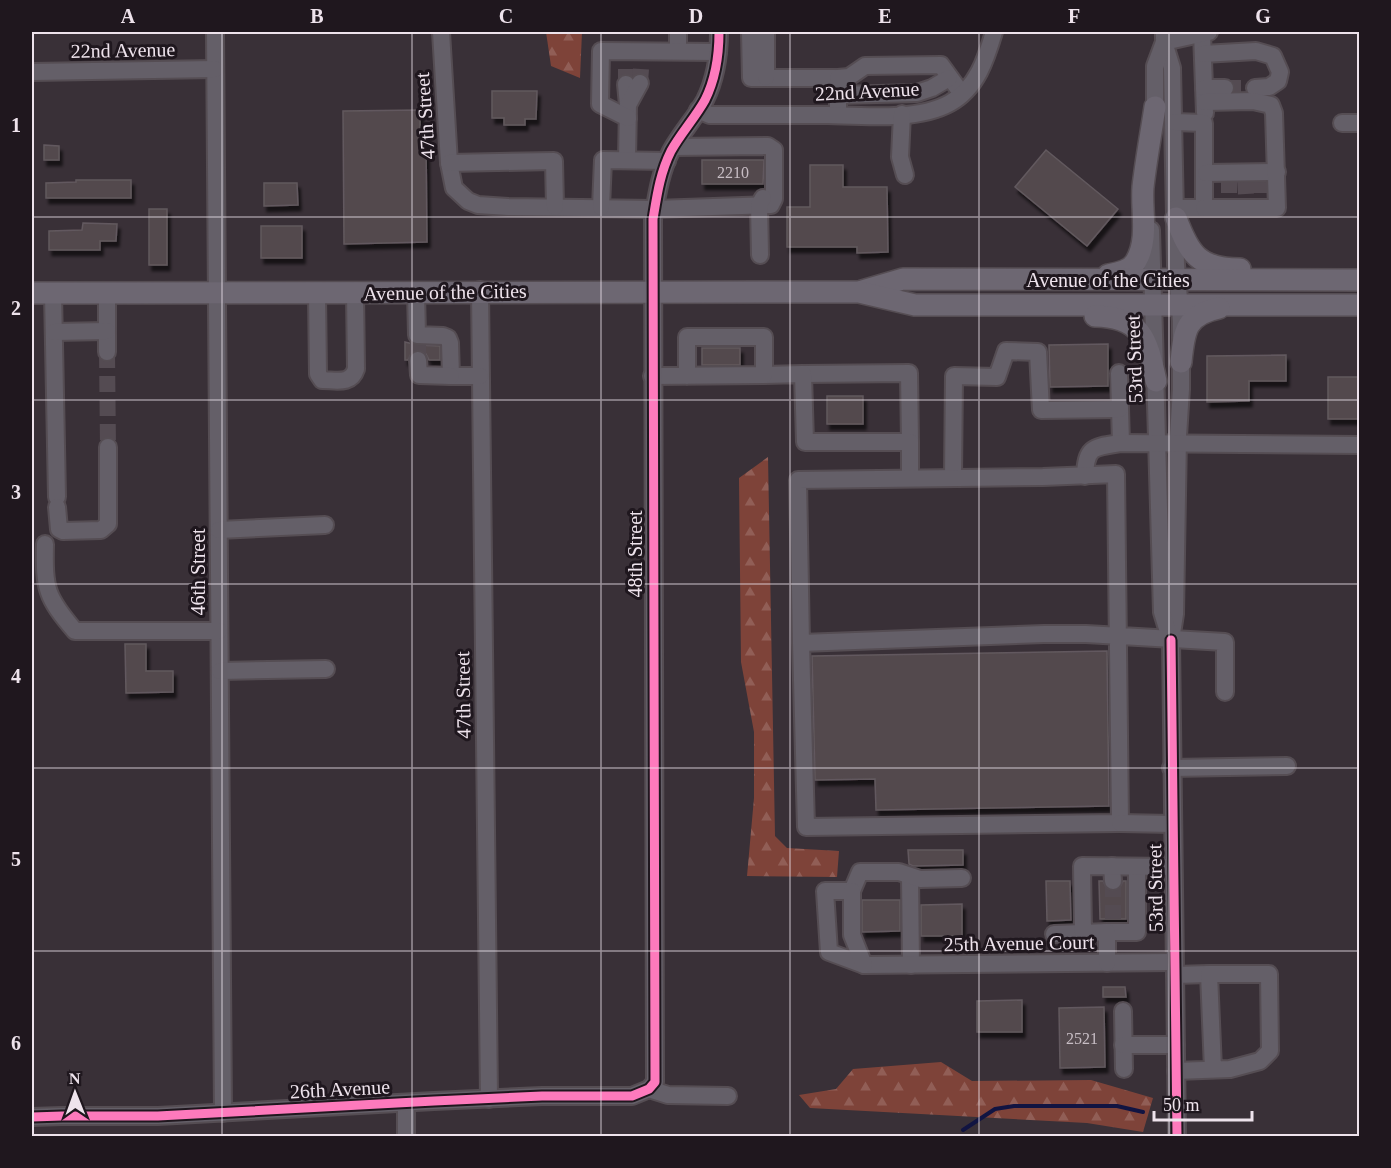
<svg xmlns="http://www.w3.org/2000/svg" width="1391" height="1168" viewBox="0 0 1391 1168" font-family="Georgia,serif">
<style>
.forest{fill:url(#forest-firs)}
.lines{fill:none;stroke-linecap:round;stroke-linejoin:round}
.stream{stroke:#111442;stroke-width:4}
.building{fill:#534a4e;stroke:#62595e;stroke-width:1.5;filter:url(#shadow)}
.minor-tunnel{stroke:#544b52;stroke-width:16;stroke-dasharray:16 8;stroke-linecap:butt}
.minor-casing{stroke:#554d53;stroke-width:20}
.major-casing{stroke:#554d53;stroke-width:24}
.minor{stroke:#645f68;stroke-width:16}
.major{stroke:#6d6772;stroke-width:21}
.cycleway-casing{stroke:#1f171e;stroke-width:13}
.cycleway{stroke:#fd7abc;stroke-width:9}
.grid{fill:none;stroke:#eee3ec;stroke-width:1.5;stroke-opacity:0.55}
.labels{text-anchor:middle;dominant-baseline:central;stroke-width:6;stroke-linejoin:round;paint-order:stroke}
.number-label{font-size:16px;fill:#c7bdc4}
.street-label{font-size:20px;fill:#eee3ec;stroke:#1f171e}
.neatline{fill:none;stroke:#eee3ec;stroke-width:2}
.grid-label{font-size:20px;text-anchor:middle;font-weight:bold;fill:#eee3ec}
</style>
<defs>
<pattern id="forest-firs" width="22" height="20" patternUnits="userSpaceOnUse" patternTransform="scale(1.5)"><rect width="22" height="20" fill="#7e4339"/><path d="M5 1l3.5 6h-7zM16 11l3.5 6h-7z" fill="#915e56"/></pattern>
<filter id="shadow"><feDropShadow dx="3" dy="5.5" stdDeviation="1.5" flood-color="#0009"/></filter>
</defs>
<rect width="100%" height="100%" fill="#393037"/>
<g class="forest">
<path d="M546,32h36l-2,46 -29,-12z"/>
<path d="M768,457l7,379 12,12 52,3 -2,26 -90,-1 7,-78v-66l-13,-70 -2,-184z"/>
<path d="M941,1062l31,19 119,-1 62,18 -10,34 -56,-9 -277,-15 -11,-13 37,-6 17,-20z"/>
</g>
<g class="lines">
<path class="stream" d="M963,1130l32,-21 19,-3h103l26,6"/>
</g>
<g class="building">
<path d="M492,91h45l-1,28h-11v6h-21v-7h-12z"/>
<path d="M420,110v31h6l1,101 -83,2 -1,-133z"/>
<path d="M44,145l15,1v14h-15z"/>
<path d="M1046,150l72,59 -31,37 -72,-59z"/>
<path d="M702,160h62l-1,24h-61z"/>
<path d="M810,165h33v22h44l1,65 -31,1v-6h-70v-40h23z"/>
<path d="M76,180h55v18h-85v-15l30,-1z"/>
<path d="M264,183h33l1,22 -34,1z"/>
<rect x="149" y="209" width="18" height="56"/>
<path d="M83,223l34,1 -1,17h-16v9h-51v-19l33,-1z"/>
<rect x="261" y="226" width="41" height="32"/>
<path d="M405,342l12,3 23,1v14h-11l-3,-6 -8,-4 -6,2 -4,8h-3z"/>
<path d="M1108,344v42l-58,1 -1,-42z"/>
<rect x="702" y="348" width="38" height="17"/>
<path d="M1286,355v26h-37v20l-42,1v-46z"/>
<rect x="1328" y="377" width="31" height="42"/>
<rect x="827" y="396" width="36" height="28"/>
<path d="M125,644h21v27h27v21l-47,1z"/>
<path d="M1107,651l2,155 -233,4 -1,-31 -60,1 -3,-124z"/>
<path d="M908,850h55v15l-50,1 -4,-2z"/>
<path d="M1046,881h24l1,39 -24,1z"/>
<path d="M1099,881h4l5,9 5,1 6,-2 4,-8h3v38h-26z"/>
<path d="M862,900h38v31l-38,1z"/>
<path d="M962,904v32h-41v-31z"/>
<path d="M1103,987h22l1,10h-23z"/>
<path d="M1022,1000v32h-45v-31z"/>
<path d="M1104,1007l1,60 -45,1 -1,-60z"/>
</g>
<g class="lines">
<g class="minor-tunnel">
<path d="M626,69v15"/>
<path d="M640,83l1,-14"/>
<path d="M1225,88h30"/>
<path d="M1229,179v14"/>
<path d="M1245,179l1,15"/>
<path d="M1260,179v14"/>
<path d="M418,342v18"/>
<path d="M107,352l1,95"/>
<path d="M1113,881v38"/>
</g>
<g class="minor-casing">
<g id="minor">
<path d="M215,32l8,1081"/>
<path d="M441,32l8,131 5,25 14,13 10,4 30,2 147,2 116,-4 3,-6v-49l-6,-4 -94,1"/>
<path d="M750,32l1,46h87v37"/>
<path d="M1164,32v10l8,26 4,197 5,56v68l-3,47 -3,178 -4,26 6,496"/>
<path d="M1202,33l3,80"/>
<path d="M1164,42l45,-10"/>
<path d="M678,51v-19"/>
<path d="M1203,54l53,-3 17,5 7,16 -2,9 -9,6 -14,1"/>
<path d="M32,72l183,-3"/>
<path d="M766,77v-45"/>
<path d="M838,78l11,-1 16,-11 76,-1 21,29"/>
<path d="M626,84l2,21 -1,54"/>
<path d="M1204,88h21"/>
<path d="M838,95l79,-2 15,-5 17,-10"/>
<path d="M628,105l12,-22"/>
<path d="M698,110l12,5c39,0 79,0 118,0 36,1 90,6 122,-12 27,-15 36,-44 44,-71"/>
<path d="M902,114l-2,43 5,18"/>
<path d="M628,118l-28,-14 1,-53 117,1"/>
<path d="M1155,118v-52l9,-24"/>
<path d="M1174,122l30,1v85h-28"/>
<path d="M1342,123h18"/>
<path d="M449,163l105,-2 1,46"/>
<path d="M1206,173l71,-1"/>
<path d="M601,207l2,-47 64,1"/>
<path d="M1204,208h73l-3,-95 -3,-8 -18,-4 -48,1"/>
<path d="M1151,230l11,382 7,23"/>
<path d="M760,255l-1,-50 4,-7"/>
<path d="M480,290l9,809"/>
<path d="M416,292l1,43 26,1 5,2 2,5 1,33h29"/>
<path d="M53,293l4,204"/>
<path d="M107,293v59"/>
<path d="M317,294l1,80 4,6c14,0 29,5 34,-11l-1,-76"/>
<path d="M54,332l53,-1"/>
<path d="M418,360l1,15 32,1"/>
<path d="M1119,373l2,70"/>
<path d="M803,374l106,-1 1,69"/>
<path d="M764,375l39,-1 2,68h105v36"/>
<path d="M652,376l112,-1v-38h-77v39"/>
<path d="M1085,476c1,-30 9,-29 36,-33l239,2"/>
<path d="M953,478l1,-102 43,1 9,-26 32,1 3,58 79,-1"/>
<path d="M57,507l2,22 4,2 38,-1 7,-6v-77"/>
<path d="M219,530l106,-5"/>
<path d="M45,544c-1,45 1,53 30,87h144"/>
<path d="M801,643l5,184 314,-4 -4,-349 -73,3 -245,3 3,163 243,-9h42l139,8v50"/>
<path d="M220,671l106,-2"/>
<path d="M1171,768l116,-2"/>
<path d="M1120,823l53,1"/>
<path d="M1112,866l1,15"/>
<path d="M910,877l1,88"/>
<path d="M962,878l-42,1 -21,-7h-39l-8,19h-27l4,61 35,13 310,-3"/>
<path d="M852,891v44l12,30"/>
<path d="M1107,932h30v-65"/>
<path d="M1054,934l29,-1"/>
<path d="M1107,963v-31l-24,1 -1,-67 91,1"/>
<path d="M1175,975l34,-1"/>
<path d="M1123,1011l1,58"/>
<path d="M1123,1045h53"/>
<path d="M1176,1071l54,-2 30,-8 10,-10 -1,-77h-60l4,95"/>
<path d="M649,1089l19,6 60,1"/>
<path d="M406,1104v32"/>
<path d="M32,1117l30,-1h96l276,-15 108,-5h90l17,-7 6,-7 -2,-863c4,-24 7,-46 18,-68 10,-18 24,-33 34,-51 10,-20 14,-46 14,-68"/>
</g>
</g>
<g class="major-casing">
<g id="major">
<path d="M1176,218c13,36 23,51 64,51"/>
<path d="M1108,275c10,-2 23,-4 28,-14 13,-22 5,-51 7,-74 3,-27 8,-53 12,-80"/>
<path d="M862,291l41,-12 457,1"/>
<path d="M32,293c275,1 551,-3 827,-1l56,13h445"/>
<path d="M1095,316c48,1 52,24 61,65"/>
<path d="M1181,362c3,-30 4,-47 38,-54"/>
</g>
</g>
<use href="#minor" class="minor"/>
<use href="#major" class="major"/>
<g class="cycleway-casing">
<g id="cycleway">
<path d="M1171,640l6,496"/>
<path d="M32,1117l30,-1h96l276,-15 108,-5h90l17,-7 6,-7 -2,-863c4,-24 7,-46 18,-68 10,-18 24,-33 34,-51 10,-20 14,-46 14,-68"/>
</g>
</g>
<use href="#cycleway" class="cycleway"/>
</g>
<path class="grid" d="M222,32v1104M412,32v1104M601,32v1104M790,32v1104M979,32v1104M1169,32v1104M32,217h1328M32,400h1328M32,584h1328M32,768h1328M32,951h1328"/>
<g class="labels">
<g class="number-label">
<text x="733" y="172">2210</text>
<text x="1082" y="1038">2521</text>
</g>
<g class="street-label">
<text transform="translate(123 50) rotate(-1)">22nd Avenue</text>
<text transform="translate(867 91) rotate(-3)">22nd Avenue</text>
<text transform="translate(425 116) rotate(-94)">47th Street</text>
<text x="1108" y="280">Avenue of the Cities</text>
<text transform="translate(445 292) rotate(-1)">Avenue of the Cities</text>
<text transform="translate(1134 359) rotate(-92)">53rd Street</text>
<text transform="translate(635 554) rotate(-90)">48th Street</text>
<text transform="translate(198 572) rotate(-90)">46th Street</text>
<text transform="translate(463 695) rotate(-91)">47th Street</text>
<text transform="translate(1155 888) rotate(-91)">53rd Street</text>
<text transform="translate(1019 943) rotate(-1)">25th Avenue Court</text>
<text transform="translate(340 1089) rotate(-3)">26th Avenue</text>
</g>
</g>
<rect width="1391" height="1168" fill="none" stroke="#1f171e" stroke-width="66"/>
<g transform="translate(75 1093) rotate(359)" stroke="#1f171e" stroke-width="4.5" paint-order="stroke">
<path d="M0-4.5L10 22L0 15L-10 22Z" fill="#eee3ec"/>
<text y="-9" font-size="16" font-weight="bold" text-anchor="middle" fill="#eee3ec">N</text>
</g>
<path d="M1154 1111v9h98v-9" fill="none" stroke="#eee3ec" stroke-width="3"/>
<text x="1163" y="1111" font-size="18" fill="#eee3ec" stroke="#1f171e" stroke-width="4.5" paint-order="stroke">50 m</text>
<rect x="33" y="33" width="1325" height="1102" class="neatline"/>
<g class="grid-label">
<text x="128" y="23">A</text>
<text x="317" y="23">B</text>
<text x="506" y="23">C</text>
<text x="696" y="23">D</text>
<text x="885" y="23">E</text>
<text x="1074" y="23">F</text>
<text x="1263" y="23">G</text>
<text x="16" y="132">1</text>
<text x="16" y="315">2</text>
<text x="16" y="499">3</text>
<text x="16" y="683">4</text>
<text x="16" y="866">5</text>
<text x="16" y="1050">6</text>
</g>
</svg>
